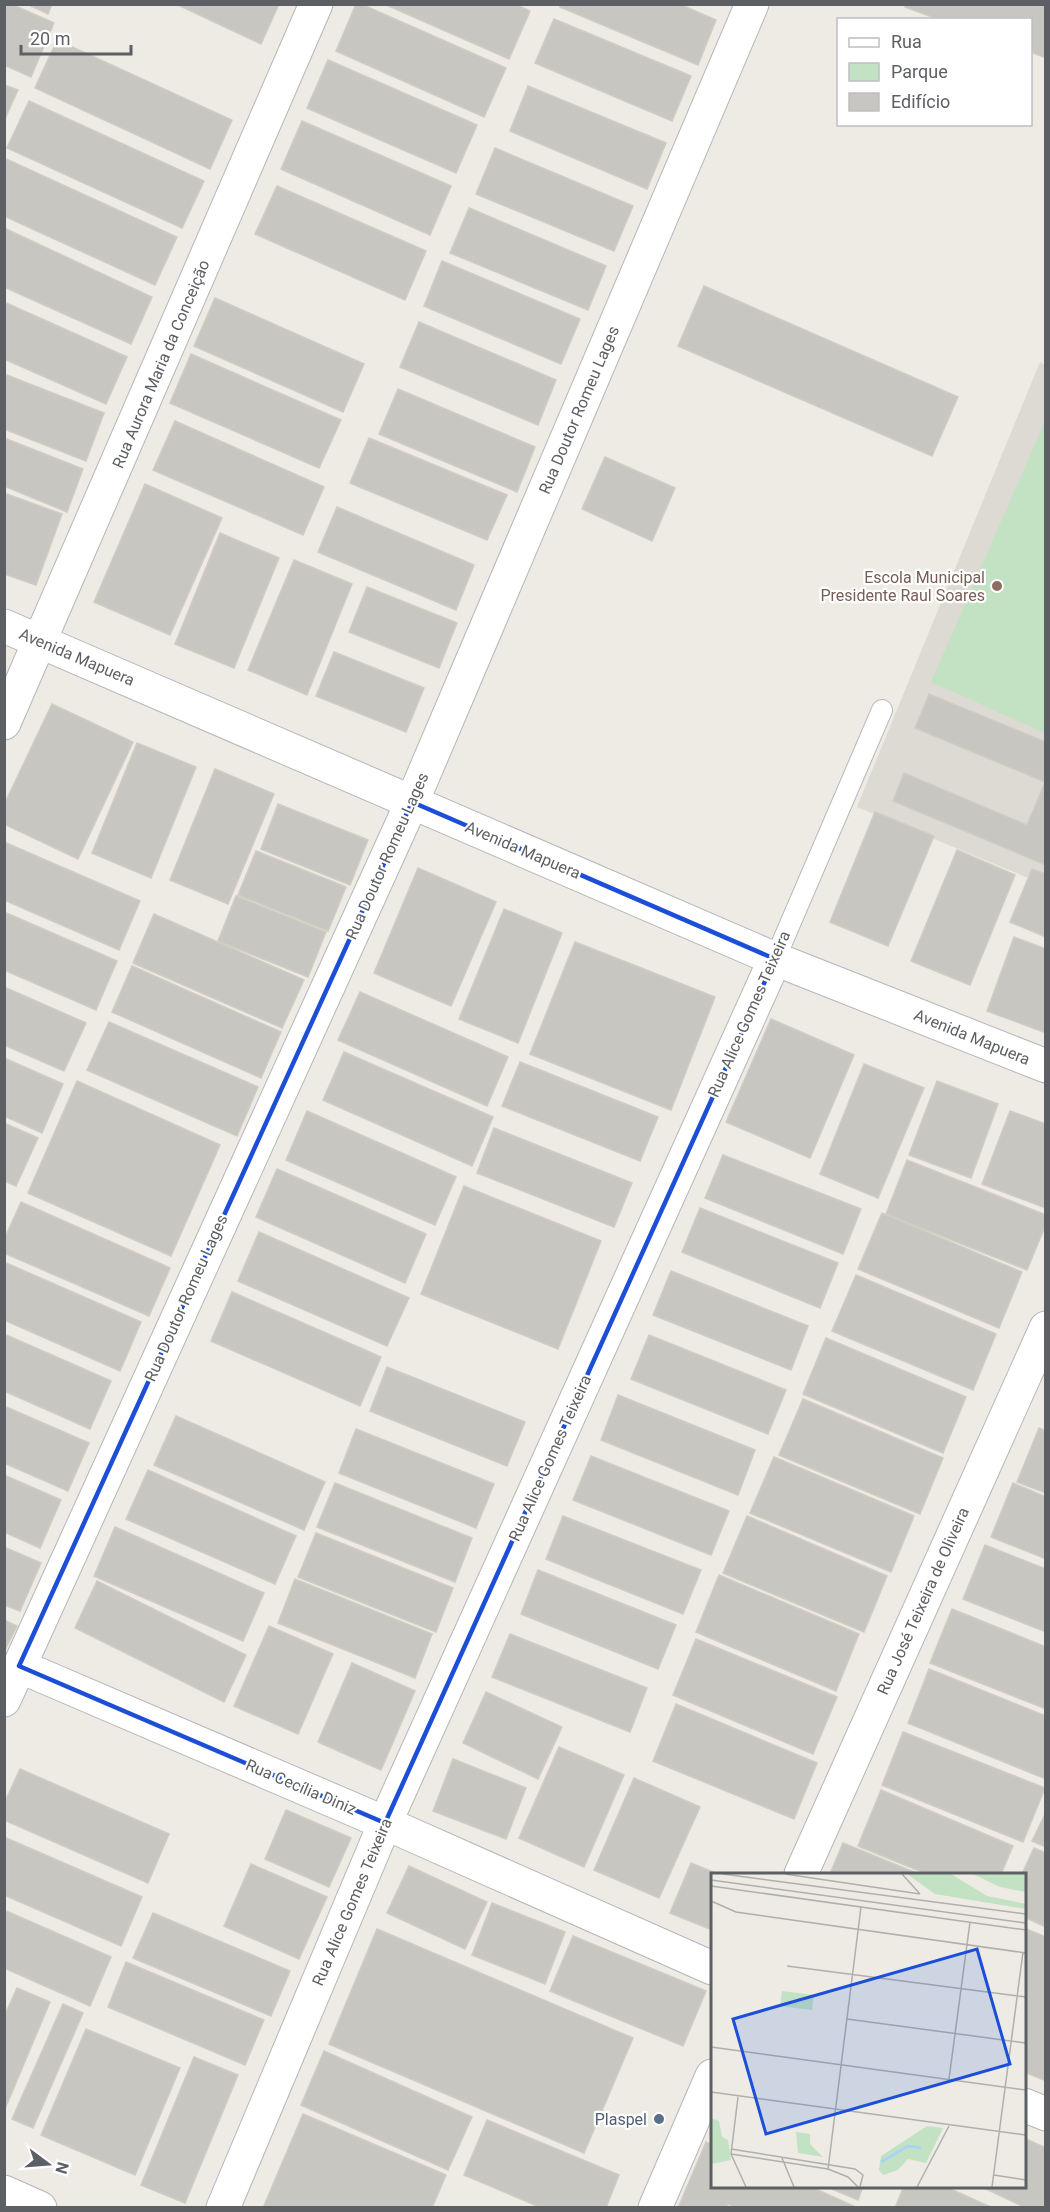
<svg xmlns="http://www.w3.org/2000/svg" width="1050" height="2212" viewBox="0 0 1050 2212" font-family="Roboto,sans-serif">
<style>
.education{fill:#dcdad2}
.green{fill:#c2e2c3}
.building{fill:#c8c6c0;stroke:#d1ccc2;stroke-width:1.5}
.lines{fill:none;stroke-linecap:round;stroke-linejoin:round}
.service-casing{stroke:#b4b6b9;stroke-width:22}
.minor-casing{stroke:#b4b6b9;stroke-width:35}
.tertiary-casing{stroke:#b4b6b9;stroke-width:35}
.service{stroke:#fff;stroke-width:20}
.minor{stroke:#fff;stroke-width:33}
.tertiary{stroke:#fff;stroke-width:33}
.marked{fill:none;stroke:#1d4ed8;stroke-width:4.5;stroke-linejoin:round}
.education-dot{fill:#8d6e63;stroke:#fff;stroke-width:2}
.service-dot{fill:#5c6f8a;stroke:#fff;stroke-width:2}
.labels{text-anchor:middle;dominant-baseline:central;stroke-width:4.5;stroke-linejoin:round;paint-order:stroke}
.street-label{font-size:16px;fill:#5c5f63;stroke:#fff}
.education-label{font-size:16px;fill:#785e54;stroke:#fff;text-anchor:end}
.service-label{font-size:16px;fill:#4e5e75;stroke:#fff;text-anchor:end}
.inset-river{fill:none;stroke:#aad4f6;stroke-width:3}
.inset-road{fill:none;stroke:#afafac;stroke-width:1.5}
.view{fill:#1d4ed8;fill-opacity:0.15;stroke:#1d4ed8;stroke-width:3}
.inset-edge{fill:none;stroke:#5c5f63;stroke-width:3}
</style>
<rect width="100%" height="100%" fill="#edebe4"/>
<path class="education" d="M1040,362l5,3v520l-188,-78z"/>
<path class="green" d="M1045,421v312l-114,-51z"/>
<g class="building">
<path d="M4,4h7l43,19 -23,54 -27,-12z"/>
<path d="M27,4h25l-4,10z"/>
<path d="M176,4h103l-18,40z"/>
<path d="M356,4h5l145,64 -22,49 -148,-66z"/>
<path d="M384,4h131l15,7 -21,48z"/>
<path d="M561,4h118l37,16 -18,45 -138,-58z"/>
<path d="M906,4h140v54l-16,-6v-32h-90l-35,-13z"/>
<path d="M554,19l137,57 -19,45 -137,-58z"/>
<path d="M57,40l175,80 -22,49 -175,-81z"/>
<path d="M328,60l149,65 -21,48 -149,-65z"/>
<path d="M4,85l14,5 -14,31z"/>
<path d="M528,86l138,57 -19,46 -137,-58z"/>
<path d="M29,101l175,80 -22,47 -175,-80z"/>
<path d="M302,121l149,65 -21,49 -149,-66z"/>
<path d="M495,148l138,58 -19,45 -138,-57z"/>
<path d="M4,158l173,79 -22,48 -151,-69z"/>
<path d="M277,186l149,65 -21,49 -150,-66z"/>
<path d="M469,208l137,58 -18,44 -138,-57z"/>
<path d="M4,228l148,69 -21,47 -127,-57z"/>
<path d="M442,261l138,58 -19,45 -137,-58z"/>
<path d="M704,286l254,111 -26,59 -254,-110z"/>
<path d="M215,298l149,66 -21,48 -149,-66z"/>
<path d="M4,302l123,55 -21,47 -102,-45z"/>
<path d="M419,322l137,58 -18,45 -138,-58z"/>
<path d="M191,354l150,66 -22,48 -149,-65z"/>
<path d="M4,374l100,39 -18,48 -82,-32z"/>
<path d="M398,389l137,58 -18,45 -138,-58z"/>
<path d="M175,421l149,66 -21,48 -150,-65z"/>
<path d="M4,438l79,31 -16,43 -63,-26z"/>
<path d="M369,438l138,57 -20,45 -137,-57z"/>
<path d="M605,457l70,31 -23,53 -70,-32z"/>
<path d="M145,484l77,34 -52,117 -76,-33z"/>
<path d="M4,493l58,21 -26,71 -32,-11z"/>
<path d="M337,507l137,58 -18,45 -138,-58z"/>
<path d="M220,533l59,25 -45,110 -59,-24z"/>
<path d="M294,560l58,24 -45,111 -59,-25z"/>
<path d="M367,587l90,36 -18,45 -90,-36z"/>
<path d="M334,652l90,36 -18,44 -90,-36z"/>
<path d="M929,694l117,48v123l-153,-64 11,-28 123,52 18,-43 -130,-54z"/>
<path d="M52,704l81,38 -55,117 -74,-35v-19z"/>
<path d="M137,743l59,24 -45,111 -59,-25z"/>
<path d="M215,769l59,25 -46,110 -58,-24z"/>
<path d="M278,804l90,36 -18,45 -89,-36z"/>
<path d="M875,812l59,24 -46,110 -58,-24z"/>
<path d="M4,842l136,59 -21,49 -115,-50z"/>
<path d="M957,850l58,25 -45,110 -59,-24z"/>
<path d="M256,851l90,36 -18,44 -90,-36z"/>
<path d="M418,868l78,34 -45,104 -77,-33z"/>
<path d="M1032,869l14,5v63l-36,-15z"/>
<path d="M236,896l90,36 -18,45 -90,-36z"/>
<path d="M504,909l58,24 -44,110 -59,-24z"/>
<path d="M4,912l113,49 -21,49 -92,-40z"/>
<path d="M154,914l150,66 -22,48 -149,-65z"/>
<path d="M1014,937l32,12v84l-59,-22z"/>
<path d="M575,942l140,55 -44,113 -141,-56z"/>
<path d="M132,966l149,66 -20,46 -149,-66z"/>
<path d="M4,987l82,36 -22,48 -60,-26z"/>
<path d="M360,992l148,65 -21,49 -149,-66z"/>
<path d="M771,1019l83,36 -44,103 -84,-36z"/>
<path d="M109,1022l149,65 -21,49 -150,-66z"/>
<path d="M344,1052l149,65 -21,49 -149,-66z"/>
<path d="M4,1058l59,26 -21,49 -38,-17z"/>
<path d="M520,1062l138,55 -18,44 -138,-55z"/>
<path d="M864,1064l60,24 -46,110 -58,-24z"/>
<path d="M77,1081l143,64 -49,111 -143,-63z"/>
<path d="M937,1081l61,23 -27,74 -62,-23z"/>
<path d="M307,1111l149,66 -21,48 -149,-65z"/>
<path d="M1010,1111l36,13v78l-3,5 -61,-23z"/>
<path d="M4,1123l34,15 -22,48 -12,-5z"/>
<path d="M494,1128l138,55 -18,44 -137,-54z"/>
<path d="M723,1155l138,54 -18,45 -138,-56z"/>
<path d="M907,1160l139,55v9l-19,46 -141,-56z"/>
<path d="M277,1169l149,65 -21,49 -149,-66z"/>
<path d="M464,1186l137,55 -43,108 -137,-55z"/>
<path d="M21,1202l149,66 -21,48 -145,-63v-13z"/>
<path d="M700,1208l138,55 -18,45 -138,-56z"/>
<path d="M882,1213l140,59 -23,56 -141,-59z"/>
<path d="M259,1232l150,66 -22,48 -149,-65z"/>
<path d="M4,1262l137,60 -21,49 -116,-51z"/>
<path d="M671,1271l137,55 -17,44 -138,-55z"/>
<path d="M856,1275l140,59 -23,56 -141,-59z"/>
<path d="M232,1292l149,65 -21,49 -149,-65z"/>
<path d="M4,1334l107,47 -21,48 -86,-38z"/>
<path d="M649,1335l137,55 -18,44 -137,-55z"/>
<path d="M826,1338l140,59 -23,56 -140,-59z"/>
<path d="M387,1367l138,55 -18,44 -137,-55z"/>
<path d="M618,1395l137,55 -17,45 -137,-55z"/>
<path d="M803,1399l140,59 -23,56 -141,-59z"/>
<path d="M4,1406l85,37 -21,48 -64,-28z"/>
<path d="M176,1416l149,66 -21,48 -150,-65z"/>
<path d="M1039,1428l7,3v62l-29,-11z"/>
<path d="M356,1429l138,55 -18,44 -137,-55z"/>
<path d="M591,1456l138,55 -18,44 -138,-55z"/>
<path d="M774,1457l140,59 -23,56 -141,-59z"/>
<path d="M148,1470l148,66 -21,48 -149,-65z"/>
<path d="M4,1475l57,25 -21,48 -36,-16z"/>
<path d="M335,1483l137,55 -17,44 -138,-55z"/>
<path d="M1013,1483l33,14v62l-55,-22z"/>
<path d="M563,1516l138,54 -18,44 -137,-55z"/>
<path d="M747,1516l140,60 -23,56 -141,-59z"/>
<path d="M115,1527l149,66 -21,48 -149,-65z"/>
<path d="M316,1533l137,55 -17,44 -138,-55z"/>
<path d="M985,1545l61,24v63l-83,-33z"/>
<path d="M4,1547l37,16 -21,48 -16,-6z"/>
<path d="M538,1570l138,55 -18,44 -137,-55z"/>
<path d="M719,1575l140,59 -23,57 -140,-59z"/>
<path d="M295,1579l137,55 -17,44 -137,-55z"/>
<path d="M97,1581l149,74 -22,47 -149,-74z"/>
<path d="M952,1609l94,38v62l-116,-46z"/>
<path d="M4,1620l13,6 -13,26z"/>
<path d="M269,1626l64,28 -35,80 -64,-28z"/>
<path d="M510,1634l137,54 -17,44 -138,-55z"/>
<path d="M696,1639l141,58 -24,57 -140,-59z"/>
<path d="M352,1663l63,28 -34,79 -63,-28z"/>
<path d="M929,1669l117,47v63l-138,-56z"/>
<path d="M486,1692l76,35 -24,52 -75,-36z"/>
<path d="M676,1704l141,59 -23,56 -141,-58z"/>
<path d="M903,1732l142,56 -22,54 -141,-57z"/>
<path d="M559,1747l65,28 -40,92 -65,-29z"/>
<path d="M453,1759l73,29 -20,51 -73,-28z"/>
<path d="M20,1769l149,65 -21,49 -144,-63v-16z"/>
<path d="M634,1778l66,29 -41,91 -65,-28z"/>
<path d="M881,1790l132,56 -12,28h-74l-69,-28z"/>
<path d="M286,1810l65,28 -22,49 -64,-28z"/>
<path d="M1046,1812v35l-14,-6z"/>
<path d="M4,1837l138,60 -21,49 -117,-51z"/>
<path d="M843,1843l76,31h-89z"/>
<path d="M1034,1848l12,5v74l-22,-10v-43h-2z"/>
<path d="M691,1863l27,11h-6v56l-42,-17z"/>
<path d="M251,1864l76,33 -28,62 -75,-33z"/>
<path d="M409,1866l78,36 -22,47 -78,-36z"/>
<path d="M492,1903l73,29 -20,52 -73,-29z"/>
<path d="M4,1910l107,47 -21,49 -86,-38z"/>
<path d="M153,1913l137,58 -19,45 -138,-58z"/>
<path d="M1024,1928l22,9v144l-22,-9z"/>
<path d="M377,1929l256,109 -49,115 -255,-109z"/>
<path d="M573,1936l133,55 -23,55 -133,-55z"/>
<path d="M126,1962l138,58 -19,45 -137,-58z"/>
<path d="M17,1988l33,14 -45,107 -1,-92z"/>
<path d="M63,2004l20,9 -50,115 -21,-9z"/>
<path d="M86,2029l94,39 -45,107 -94,-40z"/>
<path d="M324,2051l148,66 -24,53 -147,-65z"/>
<path d="M194,2057l44,18 -53,128 -44,-18z"/>
<path d="M303,2114l143,61 -14,33h-169z"/>
<path d="M487,2120l132,55 -13,33h-64l-78,-33z"/>
<path d="M1024,2138l22,10v53l-4,7h-16l-46,-22h44z"/>
<path d="M706,2142l6,3v41h97l49,22h-121l-9,-4 -2,4h-48z"/>
<path d="M825,2186h38l-5,14z"/>
<path d="M904,2186h40l49,22h-98z"/>
</g>
<g class="lines">
<g class="service-casing">
<path id="service" d="M775,959l107,-249"/>
</g>
<g class="minor-casing">
<g id="minor">
<path d="M4,626l771,333 271,107"/>
<path d="M4,723l312,-719"/>
<path d="M19,1666l366,157 327,145"/>
<path d="M4,1700l408,-898 340,-798"/>
<path d="M801,1874l245,-546"/>
<path d="M1024,2105l22,9"/>
<path d="M223,2208l162,-385 390,-864"/>
<path d="M655,2208l57,-132"/>
</g>
</g>
<g class="tertiary-casing">
<path id="tertiary" d="M4,2192l36,16"/>
</g>
<use href="#service" class="service"/>
<use href="#minor" class="minor"/>
<use href="#tertiary" class="tertiary"/>
</g>
<path class="marked" d="M412,802l363,157 -390,864 -366,-157z"/>
<circle class="education-dot" cx="997" cy="586" r="6"/>
<circle class="service-dot" cx="659" cy="2119" r="6"/>
<g class="labels">
<g class="street-label">
<text transform="translate(161 364) rotate(-67)">Rua Aurora Maria da Conceição</text>
<text transform="translate(579 410) rotate(-67)">Rua Doutor Romeu Lages</text>
<text transform="translate(77 657) rotate(23)">Avenida Mapuera</text>
<text transform="translate(523 850) rotate(23)">Avenida Mapuera</text>
<text transform="translate(387 856) rotate(-66)">Rua Doutor Romeu Lages</text>
<text transform="translate(749 1014) rotate(-66)">Rua Alice Gomes Teixeira</text>
<text transform="translate(972 1037) rotate(22)">Avenida Mapuera</text>
<text transform="translate(186 1298) rotate(-66)">Rua Doutor Romeu Lages</text>
<text transform="translate(550 1458) rotate(-66)">Rua Alice Gomes Teixeira</text>
<text transform="translate(923 1601) rotate(-66)">Rua José Teixeira de Oliveira</text>
<text transform="translate(301 1787) rotate(23)">Rua Cecília Diniz</text>
<text transform="translate(352 1902) rotate(-67)">Rua Alice Gomes Teixeira</text>
</g>
<g class="education-label">
<text x="985" y="577">Escola Municipal<tspan x="985" dy="18">Presidente Raul Soares</tspan></text>
</g>
<g class="service-label">
<text x="647" y="2119">Plaspel</text>
</g>
</g>
<g transform="translate(711 1873)">
<rect width="315" height="315" fill="#edebe4"/>
<path d="M196,1h44l36,22 39,8v5l-91,-15zM262,1h53v18l-26,-5zM71,118l32,4 -2,15 -32,-4zM0,245l8,3 3,16 6,3 3,20 -20,4zM216,253l16,2 -17,35 -18,-4 -10,11 -15,5 -4,-5 2,-14zM85,259l14,2v10l13,13 -25,-4z" fill="#c2e2c3"/>
<path class="inset-river" d="M170,289l27,-16 13,2"/>
<path class="inset-road" d="M12,1l303,40M74,1l135,20M191,1l18,20M0,7l315,43M0,13l315,44M0,28l25,11 290,41M76,93l239,31M136,146l179,24M0,174l315,43M238,206l21,-157M0,219l315,43M27,224l-7,57 15,33M20,276l124,20 8,6 -3,12M20,281l97,15 20,8 10,10M71,285l12,29M117,296l33,-262M283,302l32,5M206,314l32,-61M281,314l31,-235"/>
<path class="view" d="M266,76l33,115 -244,70 -33,-115z"/>
<rect width="315" height="315" class="inset-edge"/>
</g>
<rect width="1050" height="2212" fill="none" stroke="#5c5f63" stroke-width="12"/>
<rect x="837" y="18" width="195" height="108" fill="#ffffff" stroke="#bebfc1" stroke-width="1.5"/>
<rect x="849" y="38" width="30" height="9" fill="#ffffff" stroke="#bebfc1" stroke-width="1.5"/>
<text x="891" y="48" font-size="18" fill="#5c5f63">Rua</text>
<rect x="849" y="63" width="30" height="18" fill="#c2e2c3" stroke="#bebfc1" stroke-width="1.5"/>
<text x="891" y="78" font-size="18" fill="#5c5f63">Parque</text>
<rect x="849" y="93" width="30" height="18" fill="#c8c6c0" stroke="#bebfc1" stroke-width="1.5"/>
<text x="891" y="108" font-size="18" fill="#5c5f63">Edifício</text>
<g transform="translate(48 2164) rotate(106)" stroke="#ffffff" stroke-width="4.5" paint-order="stroke">
<path d="M0-4.5L10 22L0 15L-10 22Z" fill="#5c5f63"/>
<text y="-9" font-size="16" font-weight="bold" text-anchor="middle" fill="#5c5f63">N</text>
</g>
<path d="M21 45v9h110v-9" fill="none" stroke="#5c5f63" stroke-width="3"/>
<text x="30" y="45" font-size="18" fill="#5c5f63" stroke="#ffffff" stroke-width="4.5" paint-order="stroke">20 m</text>
</svg>
